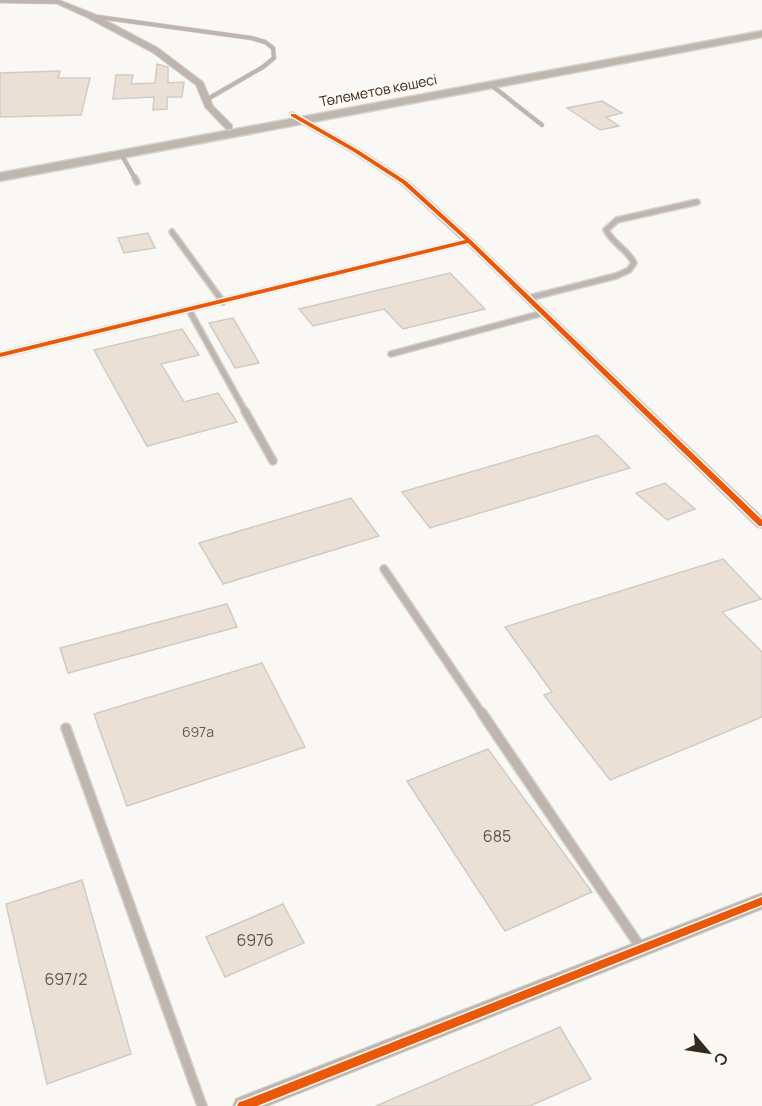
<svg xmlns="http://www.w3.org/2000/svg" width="762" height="1106" viewBox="0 0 762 1106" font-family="Manrope,sans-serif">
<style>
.building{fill:#eae0d6;stroke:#d1cbc5;stroke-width:1.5}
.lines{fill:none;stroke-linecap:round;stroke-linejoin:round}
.lane-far3-casing{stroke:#d5d3cf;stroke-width:5}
.lane-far2-casing{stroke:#d5d3cf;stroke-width:8}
.lane-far1-casing{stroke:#d5d3cf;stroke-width:10}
.lane-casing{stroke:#d5d3cf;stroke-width:12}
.street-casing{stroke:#d5d3cf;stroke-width:2}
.primary-casing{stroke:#d5d3cf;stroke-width:3}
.lane-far3{stroke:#beb6ae;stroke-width:4}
.lane-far2{stroke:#beb6ae;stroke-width:5}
.lane-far1{stroke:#beb6ae;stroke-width:7}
.lane{stroke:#beb6ae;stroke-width:9}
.street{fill:#beb6ae;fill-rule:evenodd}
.primary{fill:#beb7af;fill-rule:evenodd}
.cycleway-casing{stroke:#fdf8f2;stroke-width:3}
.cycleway{fill:#e8590c;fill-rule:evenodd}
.labels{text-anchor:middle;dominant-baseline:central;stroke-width:6;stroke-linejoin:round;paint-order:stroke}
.far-street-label{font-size:14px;fill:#33291e;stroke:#fdf8f2}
.number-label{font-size:14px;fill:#61574c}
.near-number-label{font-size:16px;fill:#61574c}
</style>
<rect width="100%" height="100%" fill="#faf8f5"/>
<g class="building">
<path d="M157,64l11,3v16l16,-1 -2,15h-15v12l-14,1 1,-13 -41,2 3,-24h17l-2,9 24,-1z"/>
<path d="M60,71l-2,7h32l-9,37 -81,2v-44z"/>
<path d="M602,101l20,12 -16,4 13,9 -19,4 -33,-22z"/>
<path d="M148,233l7,15 -31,5 -6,-15z"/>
<path d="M450,273l35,36 -82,20 -19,-20 -71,17 -14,-17z"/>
<path d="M233,318l26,45 -24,5 -26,-45z"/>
<path d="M182,329l17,26 -38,9 23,38 34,-9 19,29 -90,24 -53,-96z"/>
<path d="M597,435l33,33 -200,60 -28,-36z"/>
<path d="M665,483l30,26 -28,11 -31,-27z"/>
<path d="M351,498l28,38 -156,48 -24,-41z"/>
<path d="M723,559l38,40 -39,13 40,40v65l-152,63 -66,-85 8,-3 -47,-65z"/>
<path d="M227,604l10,23 -169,46 -8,-25z"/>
<path d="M262,663l43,84 -178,59 -33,-92z"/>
<path d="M488,749l104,143 -87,39 -98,-150z"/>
<path d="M82,880l49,174 -84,30 -41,-180z"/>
<path d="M283,904l21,39 -79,34 -19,-40z"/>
<path d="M560,1027l31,52 -61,27h-154z"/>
</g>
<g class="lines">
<g class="lane-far3-casing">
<g id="lane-far3">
<path d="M0,1l56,1"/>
<path d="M91,16l160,22 14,4 8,6 1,10 -11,9 -57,33"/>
<path d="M491,85l51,40"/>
<path d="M121,154l15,26"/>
</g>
</g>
<g class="lane-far2-casing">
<g id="lane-far2">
<path d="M135,178l2,4"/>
<path d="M172,232l51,70"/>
<path d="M529,298l87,-22 13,-6 5,-7c-7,-14 -21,-19 -28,-33l11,-10 80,-18"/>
<path d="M189,310l57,103"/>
<path d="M391,354l152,-41"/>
</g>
</g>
<g class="lane-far1-casing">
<g id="lane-far1">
<path d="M245,411l28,50"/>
<path d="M384,569l99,146"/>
</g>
</g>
<g class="lane-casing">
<g id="lane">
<path d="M482,713l159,235"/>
<path d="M66,728l136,378"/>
</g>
</g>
<g class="street-casing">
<g id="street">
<path d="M49,0h10l33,13 66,35 45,34 10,24 19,19v4h-6l-21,-22 -9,-22 -44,-33 -66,-35z"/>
<path d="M293,112l66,37 48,31 65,59 290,278v11l-5,-1 -290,-283 -467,114v-6l462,-112 -61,-56 -48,-31 -63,-36v-4z"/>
<path d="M762,893v16l-495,197h-34l3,-7 7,-3z"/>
</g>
</g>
<g class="primary-casing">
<path id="primary" d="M762,31v6l-762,144v-8z"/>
</g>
<use href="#lane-far3" class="lane-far3"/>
<use href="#lane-far2" class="lane-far2"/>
<use href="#lane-far1" class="lane-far1"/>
<use href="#lane" class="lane"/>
<use href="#street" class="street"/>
<use href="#primary" class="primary"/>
<g class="cycleway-casing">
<g id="cycleway">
<path d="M291,114h4l63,36 48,31 65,59 291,280v6h-3l-291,-283 -468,114v-4l465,-113 -63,-57 -48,-31 -63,-36z"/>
<path d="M762,897v8l-505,201h-20l2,-4 4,-1z"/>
</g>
</g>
<use href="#cycleway" class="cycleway"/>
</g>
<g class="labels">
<g class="far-street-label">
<text transform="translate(378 90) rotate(-11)">Төлеметов көшесі</text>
</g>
<g class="number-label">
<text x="198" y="731">697а</text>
</g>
<g class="near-number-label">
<text x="497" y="836">685</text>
<text x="255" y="940">697б</text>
<text x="66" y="979">697/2</text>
</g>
</g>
<g transform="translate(708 1052) rotate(119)" stroke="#fdf8f2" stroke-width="4.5" paint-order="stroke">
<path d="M0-4.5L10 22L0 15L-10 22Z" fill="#33291e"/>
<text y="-9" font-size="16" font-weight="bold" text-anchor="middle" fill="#33291e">С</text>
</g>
</svg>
